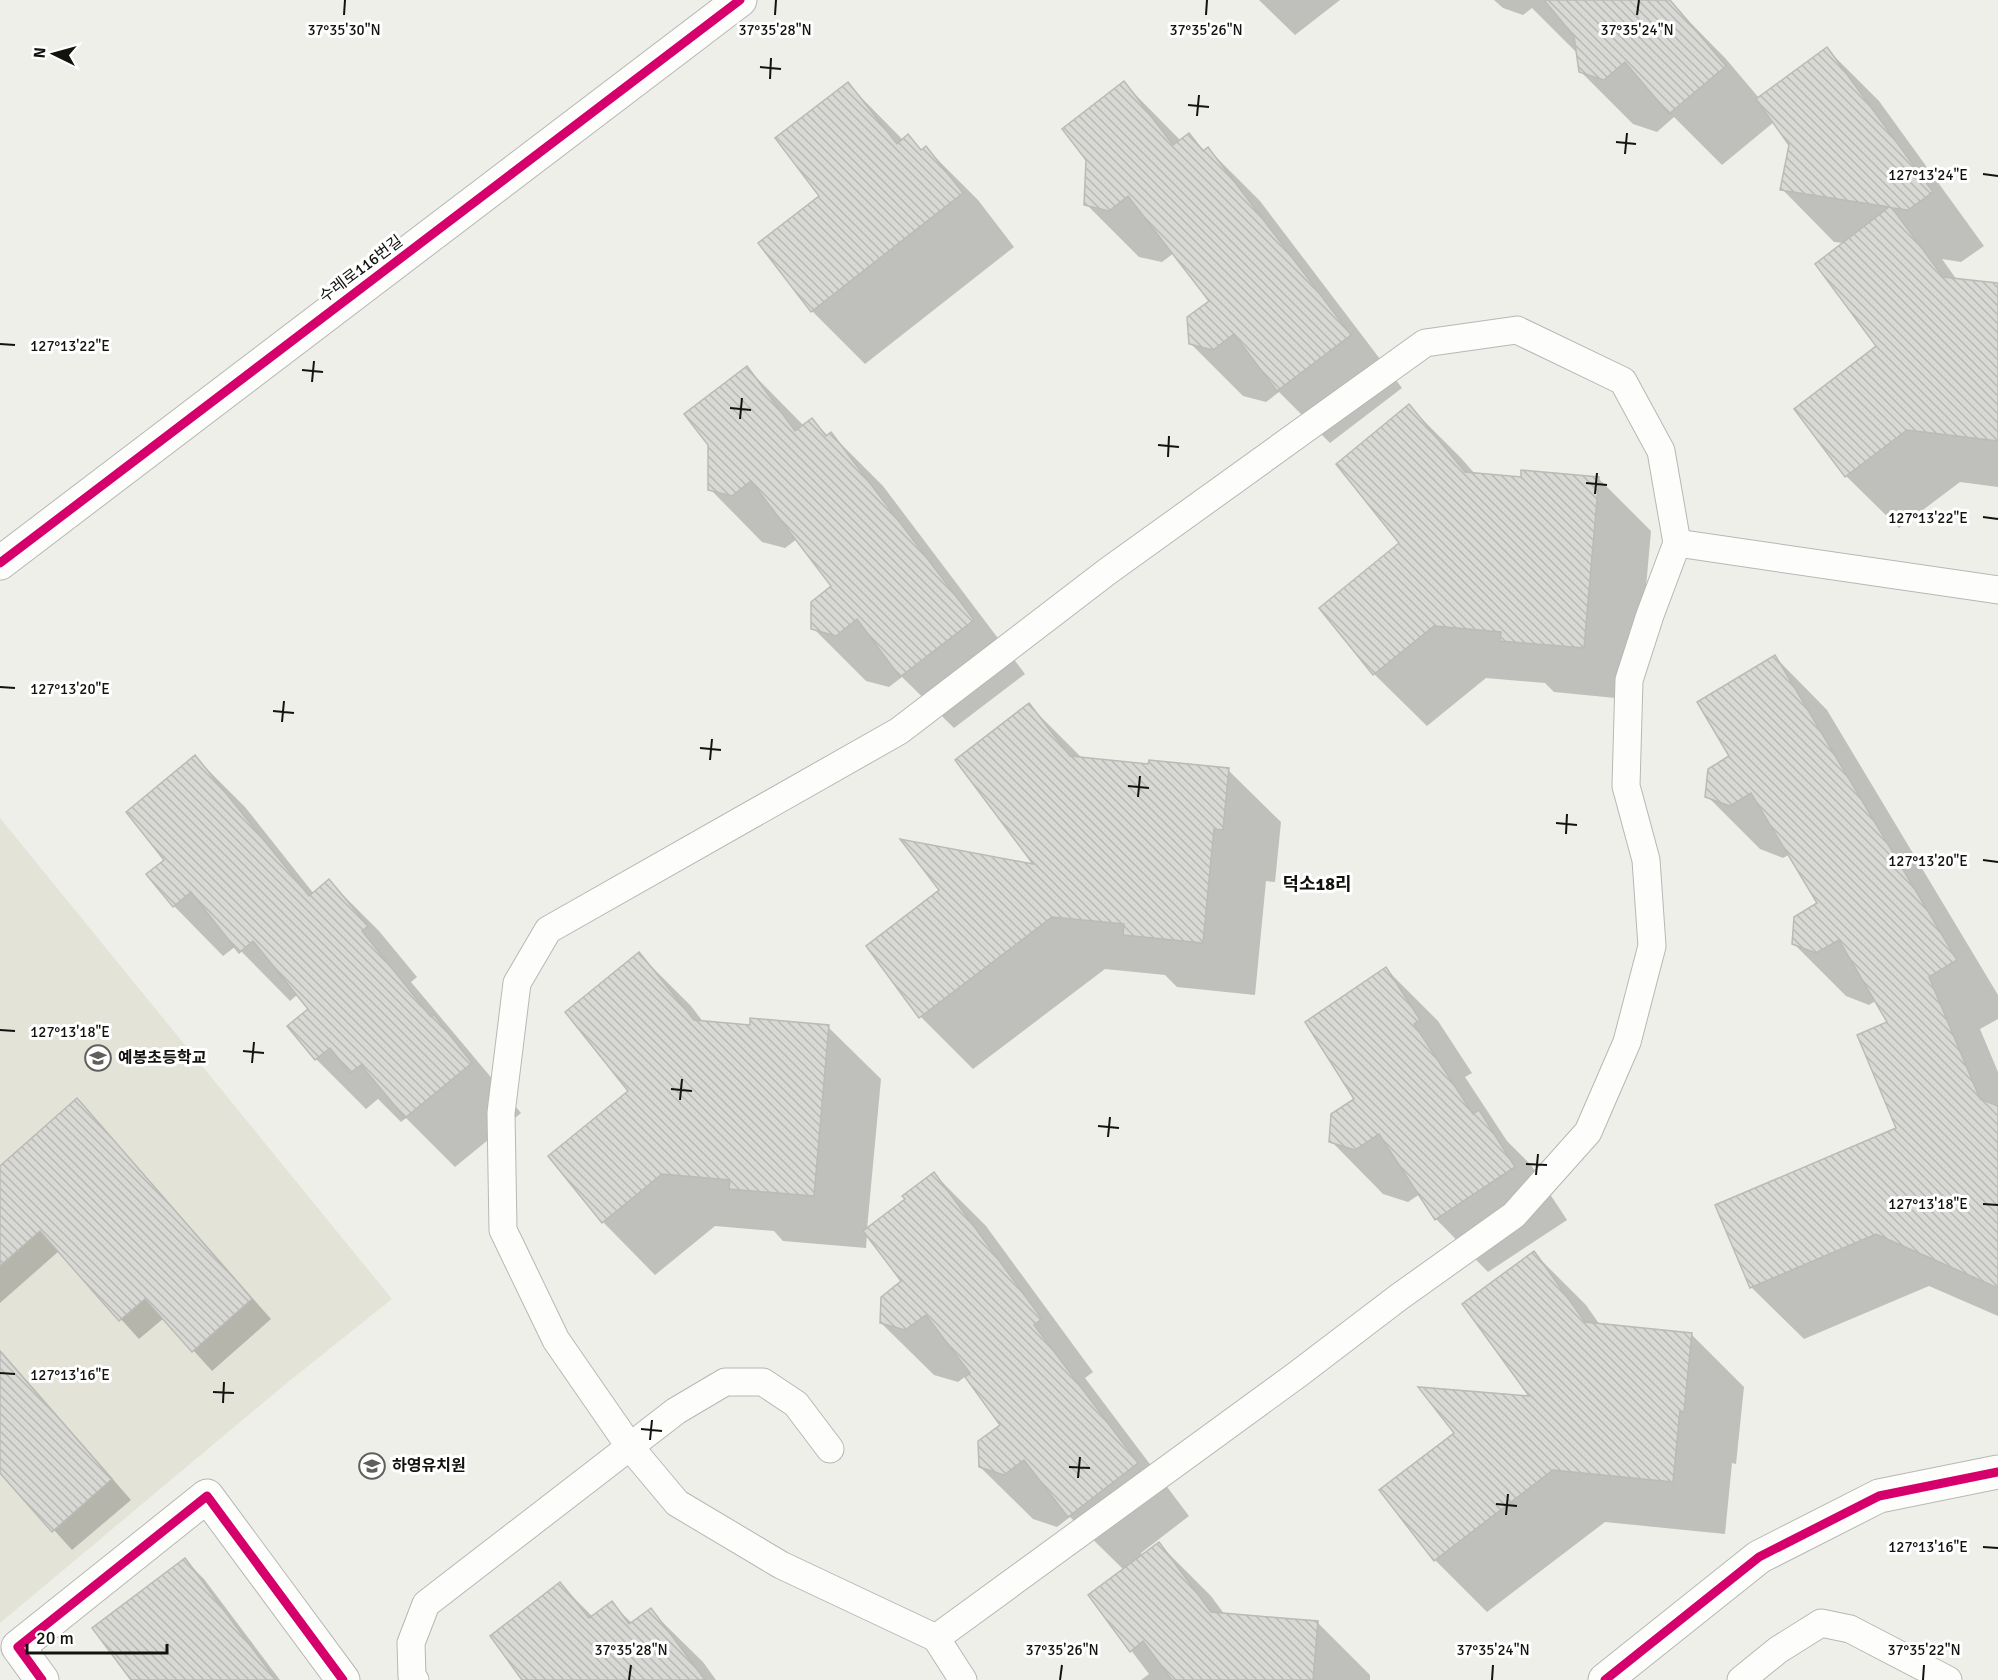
<svg xmlns="http://www.w3.org/2000/svg" width="1998" height="1680" viewBox="0 0 1998 1680" font-family="Signika,'Noto Sans KR',sans-serif">
<style>
.built{fill:#e3e3d8}
.shadow{fill:#0003}
.building{fill:url(#building-back-hatch);stroke:#babab6;stroke-width:1.5}
.lines{fill:none;stroke-linecap:round;stroke-linejoin:round}
.service-casing{stroke:#b7b7b3;stroke-width:29}
.minor-casing{stroke:#b7b7b3;stroke-width:35}
.service{stroke:#fdfdfc;stroke-width:27}
.minor{stroke:#fdfdfc;stroke-width:33}
.cycleway-casing{stroke:#fff;stroke-width:13}
.cycleway{stroke:#d6006c;stroke-width:9}
.ticks{fill:none;stroke:#12120e;stroke-width:2}
.labels{text-anchor:middle;dominant-baseline:central;stroke-width:6;stroke-linejoin:round;paint-order:stroke}
.street-label{font-size:16px;fill:#12120e;stroke:#fff}
.poi-label{font-size:16px;font-weight:bold;fill:#12120e;stroke:#fff;text-anchor:start}
.neighbourhood-label{font-size:18px;font-weight:bold;fill:#12120e;stroke:#fff}
.ticks-label{font-size:15px;text-anchor:middle;fill:#12120e;stroke:#fff;stroke-width:6;stroke-linejoin:round;paint-order:stroke}
</style>
<defs>
<pattern id="building-back-hatch" width="6" height="6" patternUnits="userSpaceOnUse" patternTransform="scale(1.5)"><rect width="6" height="6" fill="#d8d8d4"/><path d="M-1 5l2 2M0 0l6 6M5-1l2 2" fill="none" stroke="#b8b8b5"/></pattern>
</defs>
<rect width="100%" height="100%" fill="#efefea"/>
<path class="built" d="M0,818l392,481 -110,88 -282,236z"/>
<g class="shadow">
<path d="M1259,0h81l-45,35z"/>
<path d="M1494,0h170l10,6 52,53 33,39 68,-49 52,52 105,145 -23,16 -19,-3 15,21 41,5v202l-38,-5 -61,46 -53,-52 32,-130 -33,-103 -11,-1 -52,-53 8,-45 -16,-22 -52,43 -48,-48 -17,15 -24,-8 -53,-53 -2,-17 -46,-46 -9,7 -20,-7z"/>
<path d="M1124,83l57,58 8,-6 16,16 3,-2 52,52 142,187 -72,55 -51,-51 -13,10 -23,-6 -53,-53 21,-42 -37,-48 -12,9 -23,-5 -53,-53z"/>
<path d="M848,84l55,56 5,-4 15,15 3,-3 52,52 36,47 -149,117 -53,-53 -52,-67 61,-48z"/>
<path d="M747,368l57,58 8,-6 16,16 3,-2 52,52 142,188 -71,54 -52,-51 -13,10 -23,-6 -53,-53 21,-41 -37,-48 -12,9 -23,-6 -52,-53z"/>
<path d="M1409,406l52,52 14,16 47,5 76,-1 53,53 -15,169 -82,-8 -9,-9 -59,-5 -59,48 -53,-52 -53,-66 81,-65z"/>
<path d="M1775,657l52,53 171,285v24l-18,10 18,43v244l-69,-30 -125,53 -53,-52 147,-158 -8,-107 -13,-22 -8,5 -23,-9 -53,-53 26,-39 -29,-50 -7,4 -23,-9 -53,-53 24,-39z"/>
<path d="M1029,705l54,54 66,7 79,4 53,52 -6,60 -9,-1 -11,114 -78,-8 -12,-12 -60,-6 -132,100 -52,-52 116,-151z"/>
<path d="M195,757l50,50 69,87 15,-13 50,50 38,46 -6,5 110,131 -66,54 -49,-49 -5,4 -23,-23 -12,10 -50,-50 -27,-33 21,-17 -12,-15 -8,7 -54,-55 -13,10 -49,-50 -8,-46z"/>
<path d="M639,954l52,52 13,17 47,4h77l53,52 -14,150 40,-30 27,-25 52,52 107,146 -8,6 104,138 -48,37 2,3 16,-12 52,52 14,19 93,8 52,52v5h-229l8,-6 -59,-78 34,-26 -54,-53 -13,10 -24,-8 -53,-52 22,-42 -36,-49 -8,6 -24,-7 -53,-52 22,-42 -36,-47 -1,14 -83,-7 -9,-10 -59,-5 -60,49 -52,-53 -53,-66 80,-65z"/>
<path d="M1386,969l52,52 34,52 -7,4 42,64 24,24 36,55 -79,52 -52,-53 -16,-25 -12,8 -25,-8 -52,-53 26,-42z"/>
<path d="M77,1100l19,20 175,199 -59,52 -48,-53 -25,21 -80,-88 -59,52v-136z"/>
<path d="M1534,1253l52,52 14,20 91,9 53,53 -8,77 -4,-1 -7,71 -120,-12 -118,90 -52,-52 97,-162z"/>
<path d="M0,1350l131,150 -59,50 -72,-80z"/>
<path d="M185,1560l19,19 76,101h-147z"/>
<path d="M560,1584l33,33 18,-14 21,20 18,-13 53,52 13,18h-192z"/>
</g>
<g class="building">
<path d="M1544,0h126l56,66 -57,48 -44,-52 -21,18 -25,-8 -5,-36z"/>
<path d="M1827,47l106,145 -25,18 -16,-2 51,69 55,6v158l-91,-11 -62,47 -51,-68 82,-63 -61,-82 74,-57 -109,-17 9,-45 -33,-46z"/>
<path d="M1124,81l49,64 16,-12 14,18 5,-4 143,188 -74,56 -43,-57 -21,16 -24,-6 -2,-27 22,-16 -81,-105 -19,15 -25,-6 2,-45 -24,-31z"/>
<path d="M848,82l49,62 11,-10 13,16 5,-4 37,47 -152,119 -53,-69 61,-47 -44,-58z"/>
<path d="M747,366l48,65 17,-13 14,18 5,-4 143,188 -74,57 -43,-58 -21,17 -25,-7v-27l20,-16 -80,-105 -19,15 -24,-6v-45l-24,-31z"/>
<path d="M1409,404l56,68 56,5v-7l78,7 -15,171 -84,-7 1,-9 -67,-6 -61,49 -54,-67 80,-65 -63,-79z"/>
<path d="M1775,655l182,305 -28,17 51,122 18,7v182l-122,-54 -126,54 -35,-83 181,-77 -39,-93 30,-13 -48,-82 -23,13 -24,-9 2,-27 23,-14 -66,-110 -21,13 -25,-9 3,-28 21,-13 -32,-54z"/>
<path d="M1029,703l41,53 78,8 1,-4 80,8 -6,62 -9,-1 -11,114 -80,-8 1,-11 -72,-7 -133,101 -53,-72 73,-56 -39,-51 133,25 -78,-104z"/>
<path d="M195,755l114,141 20,-17 39,47 -6,5 69,86 3,-2 38,48 -67,55 -44,-53 -11,8 -20,-25 -15,12 -28,-34 21,-17 -55,-68 -14,12 -48,-61 -18,15 -27,-33 18,-14 -38,-48z"/>
<path d="M639,952l55,68 56,5v-7l79,7 -15,171 -85,-7 1,-9 -68,-6 -60,49 -54,-67 80,-65 -63,-79z"/>
<path d="M1386,967l34,53 -6,4 59,90 6,-4 36,57 -80,53 -56,-86 -24,16 -26,-8 2,-28 23,-15 -49,-77z"/>
<path d="M77,1098l175,201 -60,53 -47,-53 -26,22 -79,-90 -40,35v-100z"/>
<path d="M934,1172l108,147 -8,6 104,138 -70,54 -44,-57 -20,15 -25,-8 -1,-26 22,-16 -35,-48 5,-4 -44,-58 -21,15 -25,-7 1,-26 20,-16 -38,-50 42,-32 -3,-3z"/>
<path d="M1534,1251l51,71 107,11 -8,79 -4,-1 -7,71 -120,-12 -119,91 -55,-71 75,-57 -36,-46 111,9 -67,-92z"/>
<path d="M0,1351l112,128 -60,53 -52,-59z"/>
<path d="M1159,1542l52,70 107,9 -5,59h-141l-29,-39 -13,11 -42,-57z"/>
<path d="M185,1558l91,122h-145l-39,-52z"/>
<path d="M560,1582l29,36 23,-17 17,23 22,-16 54,72h-183l-32,-44z"/>
</g>
<g class="lines">
<g class="service-casing">
<g id="service">
<path d="M1677,543l321,47"/>
<path d="M936,1638l362,-264 101,-77 115,-82 74,-83 39,-90 25,-96 -6,-86 -20,-74 3,-106 21,-65 27,-72 -16,-92 -38,-70 -106,-51 -92,13 -317,228 -209,160 -351,199 -31,53 -16,130 2,117 53,110 74,107 47,56 104,62 155,73 27,42"/>
<path d="M415,1680l-3,-4 -1,-33 15,-39 250,-193 49,-29h38l33,22 34,45"/>
<path d="M1741,1680l37,-30 43,-27 29,6 98,51"/>
</g>
</g>
<g class="minor-casing">
<g id="minor">
<path d="M0,563l740,-563"/>
<path d="M42,1680l-24,-33 189,-151 136,184"/>
<path d="M1605,1680l154,-123 120,-61 119,-24"/>
</g>
</g>
<use href="#service" class="service"/>
<use href="#minor" class="minor"/>
<g class="cycleway-casing">
<g id="cycleway">
<path d="M0,563l740,-563"/>
<path d="M42,1680l-24,-33 189,-151 136,184"/>
<path d="M1605,1680l154,-123 120,-61 119,-24"/>
</g>
</g>
<use href="#cycleway" class="cycleway"/>
</g>
<path class="ticks" d="M344,15l1,-15M775,15l1,-15M1206,15l1,-15M1637,15l2,-15M760,67l21,2M770,79l1,-21M1188,105l21,2M1197,116l2,-21M1616,142l20,2M1625,154l2,-21M1983,174l15,2M0,344l15,1M302,370l21,2M312,382l2,-21M730,408l21,2M740,419l2,-21M1158,445l21,2M1168,457l1,-21M1586,483l21,2M1595,494l2,-21M1983,517l15,2M0,687l15,1M273,711l21,2M282,722l2,-21M700,748l21,2M710,760l2,-21M1128,786l21,2M1138,797l2,-21M1556,823l21,2M1566,834l1,-20M1983,860l15,2M0,1030l15,1M243,1051l21,2M252,1063l2,-21M671,1089l21,2M680,1100l2,-21M1098,1126l21,2M1108,1137l2,-20M1526,1164l21,1M1536,1175l2,-21M1983,1204l15,1M0,1373l15,1M213,1392l21,1M223,1403l1,-21M641,1429l21,2M650,1440l2,-20M1069,1467l21,1M1078,1478l2,-21M1496,1504l21,2M1506,1515l2,-21M1983,1547l15,1M629,1680l2,-15M1060,1680l2,-15M1492,1680l1,-15M1923,1680l1,-15"/>
<defs>
<g id="school-ring" transform="scale(1.35)"><circle r="9.5" fill="#fff" stroke="#5f5f5b" stroke-width="1.5"/><path d="M0-5L7-2L0 1L-7-2ZM-4 1L0 2.5L4 1V4Q0 6-4 4Z" fill="#5f5f5b"/></g>
</defs>
<g fill-rule="evenodd">
<use href="#school-ring" x="98" y="1058"/>
<use href="#school-ring" x="372" y="1466"/>
</g>
<g class="labels">
<g class="street-label">
<text transform="translate(361 269) rotate(-37)">수레로116번길</text>
</g>
<g class="poi-label">
<text x="118" y="1058">예봉초등학교</text>
<text x="392" y="1466">하영유치원</text>
</g>
<g class="neighbourhood-label">
<text x="1317" y="884">덕소18리</text>
</g>
</g>
<g class="ticks-label">
<text x="344" y="35">37°35'30"N</text>
<text x="775" y="35">37°35'28"N</text>
<text x="1206" y="35">37°35'26"N</text>
<text x="1637" y="35">37°35'24"N</text>
<text x="1928" y="180">127°13'24"E</text>
<text x="70" y="351">127°13'22"E</text>
<text x="1928" y="523">127°13'22"E</text>
<text x="70" y="694">127°13'20"E</text>
<text x="1928" y="866">127°13'20"E</text>
<text x="70" y="1037">127°13'18"E</text>
<text x="1928" y="1209">127°13'18"E</text>
<text x="70" y="1380">127°13'16"E</text>
<text x="1928" y="1552">127°13'16"E</text>
<text x="631" y="1655">37°35'28"N</text>
<text x="1062" y="1655">37°35'26"N</text>
<text x="1493" y="1655">37°35'24"N</text>
<text x="1924" y="1655">37°35'22"N</text>
</g>
<g transform="translate(54 54) rotate(275)" stroke="#ffffff" stroke-width="4.5" paint-order="stroke">
<path d="M0-4.5L10 22L0 15L-10 22Z" fill="#12120e"/>
<text y="-9" font-size="16" font-weight="bold" text-anchor="middle" fill="#12120e">N</text>
</g>
<path d="M27 1644v9h140v-9" fill="none" stroke="#12120e" stroke-width="3"/>
<text x="36" y="1644" font-size="18" fill="#12120e" stroke="#ffffff" stroke-width="4.5" paint-order="stroke">20 m</text>
</svg>
